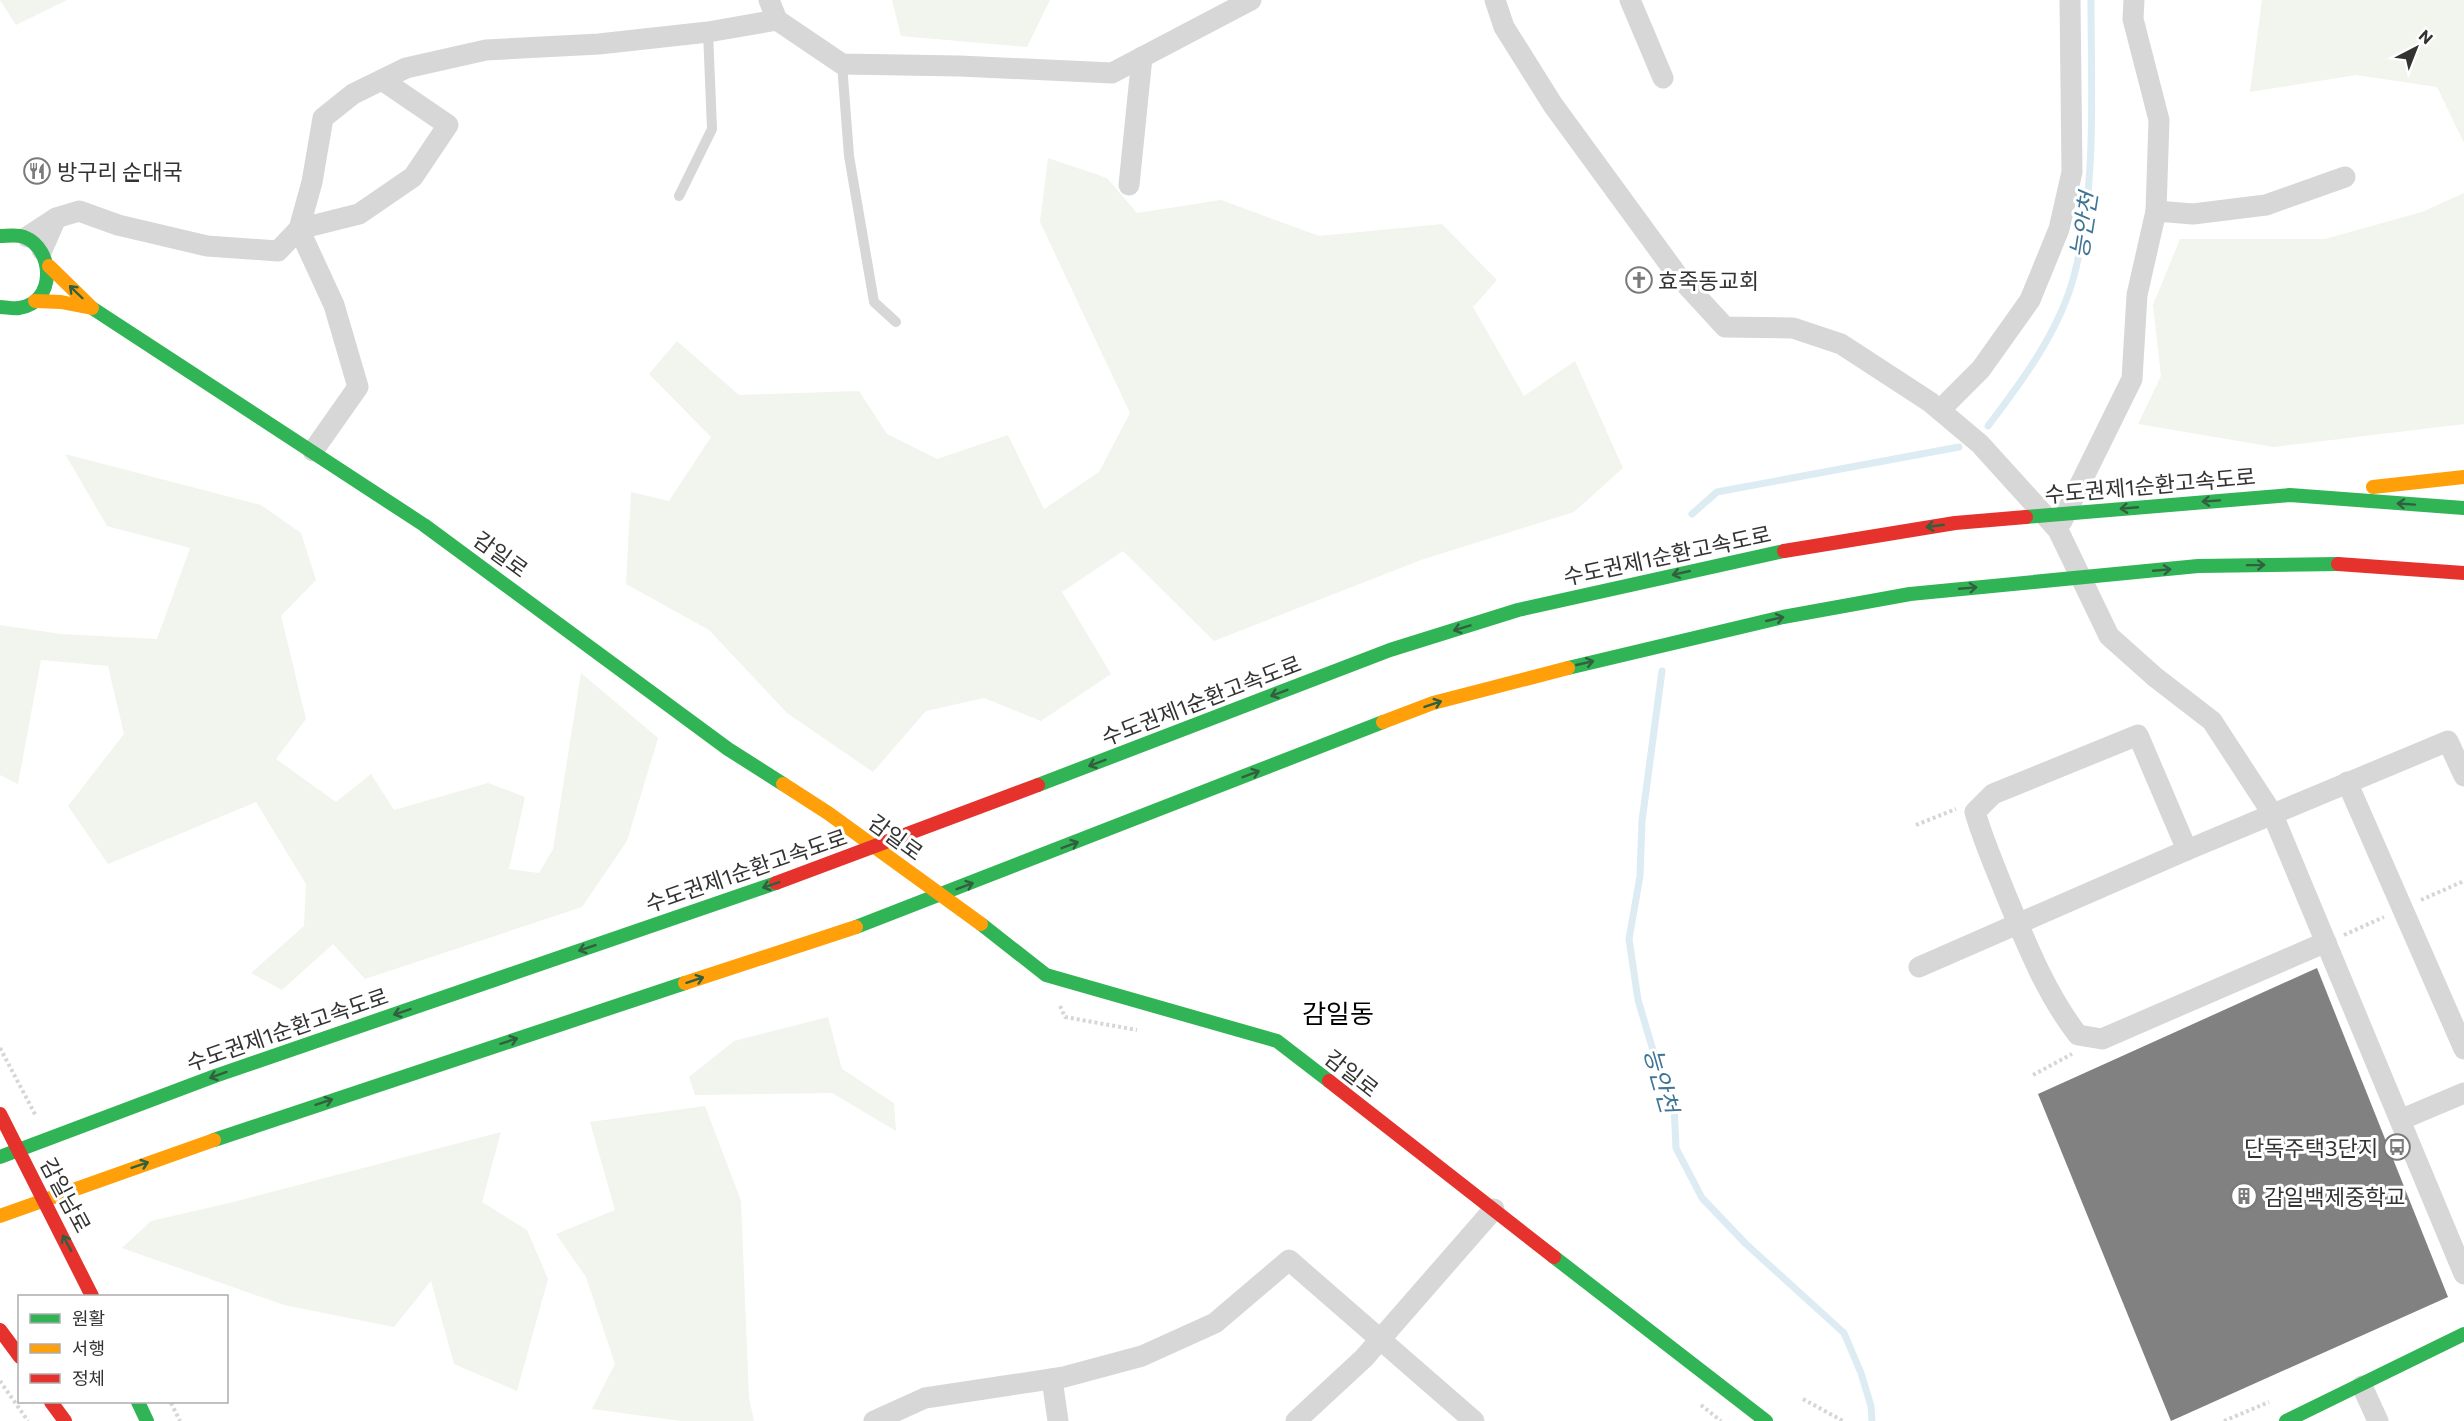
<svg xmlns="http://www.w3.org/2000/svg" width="2464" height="1421" viewBox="0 0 2464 1421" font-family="Commissioner,'Noto Sans KR',sans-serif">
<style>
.green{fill:#f1f5ed}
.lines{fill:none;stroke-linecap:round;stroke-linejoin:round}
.stream{stroke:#ddebf3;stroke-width:7}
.building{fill:#818181}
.path{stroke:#d6d6d6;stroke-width:4;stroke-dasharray:3 3;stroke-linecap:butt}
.lane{stroke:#d7d7d7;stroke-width:10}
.street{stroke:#d7d7d7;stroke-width:21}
.fast{stroke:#30b455;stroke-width:14}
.slow{stroke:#ff9f0a;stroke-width:14}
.jam{stroke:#e5322d;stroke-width:14}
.oneway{stroke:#32603f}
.labels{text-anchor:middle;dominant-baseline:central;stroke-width:6;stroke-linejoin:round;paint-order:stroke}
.poi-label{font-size:22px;fill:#333;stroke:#fff;text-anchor:start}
.street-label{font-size:22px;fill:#333;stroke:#fff}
.water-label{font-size:24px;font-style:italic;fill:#3f7597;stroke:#fff}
.quarter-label{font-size:26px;fill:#000;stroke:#fff}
</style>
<rect width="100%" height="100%" fill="#fff"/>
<g class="green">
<path d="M0,0h67l-51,25z"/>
<path d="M892,0h158l-23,47 -126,-11z"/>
<path d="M2262,0h202v143l-27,-56 -81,-12 -106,17z"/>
<path d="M1048,158l59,20 30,35 84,-13 98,36 123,-12 55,56 -24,27 51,89 51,-35 48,107 -49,44 -153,48 -207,81 -91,-90 -61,41 49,82 -70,47 -57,-23 -58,13 -53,61 -86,-59 -78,-83 -83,-46 5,-92 38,9 42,-64 -62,-63 28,-33 62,54 120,-4 28,43 50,25 71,-24 36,74 55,-37 31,-59 -90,-191z"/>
<path d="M2464,193v231l-190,23 -136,-23 23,-48 -8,-71 27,-66h145l97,-27z"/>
<path d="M65,454l196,51 40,28 15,47 -35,36 25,103 -30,40 60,43 35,-28 23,36 94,-27 37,14 -16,72 30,4 14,-24 28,-176 77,65 -31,103 -45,66 -217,72 -32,-35 -51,46 -31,-17 53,-47 2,-42 -50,-82 -148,62 -40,-58 56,-72 -16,-68 -67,-6 -23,124 -18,-9v-150l61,9 96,5 33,-91 -83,-22z"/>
<path d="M828,1017l14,52 52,34 2,28 -64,-38 -137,2 -6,-18 45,-36z"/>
<path d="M705,1106l36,95 8,197 5,23h-73l-89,-12 23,-45 -29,-87 -30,-43 59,-24 -25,-88z"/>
<path d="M501,1132l-19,70 45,28 21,49 -31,112 -63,-27 -23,-83 -37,46 -110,-22 -162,-57 29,-27 78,-18z"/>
</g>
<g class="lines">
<g class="stream">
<path d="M1988,426c35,-46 73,-97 87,-154 22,-88 16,-182 16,-272"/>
<path d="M1692,514l25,-22 242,-45"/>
<path d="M1662,671l-20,150 -2,55 -11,63 9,61 20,67 16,38 2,43 26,50 44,46 98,89 17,40 10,33 1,15"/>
</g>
</g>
<path class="building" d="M2317,968l131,329 -277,124 -133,-327z"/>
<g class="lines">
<g class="path">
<path d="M1916,825l40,-16"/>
<path d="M2421,900l43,-19"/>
<path d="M2344,935l40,-18"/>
<path d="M1060,1006l5,11 72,13"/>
<path d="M0,1048l36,68"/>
<path d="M2033,1075l39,-21"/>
<path d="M0,1381l28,40"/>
<path d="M1803,1399l40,22"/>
<path d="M171,1403l9,18"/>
<path d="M1701,1405l20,16"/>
<path d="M2224,1421l45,-19"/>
</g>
<g class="lane">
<path d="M842,64l7,92 25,146 22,20"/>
<path d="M679,196l33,-67 -4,-97"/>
</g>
<g class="street">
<path d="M769,0l8,20 65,44 118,2 152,7 139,-73"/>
<path d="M1495,0l9,27 49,78 125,171 47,51 68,1 48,16 89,58 50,42 78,86 51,106 46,41 57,44 60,92 192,461"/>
<path d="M1630,0l33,78"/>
<path d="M1129,185l13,-128"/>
<path d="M2156,211l37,3 73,-9 79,-28"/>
<path d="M56,218l23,-7 39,14 89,21 71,5 21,-22 13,-47 11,-64 30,-24 53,-26 80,-18 113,-6 109,-12 69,-12"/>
<path d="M27,237l29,-19 -14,32"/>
<path d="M1940,410l41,-41 49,-69 29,-71 13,-57 -2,-172"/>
<path d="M313,451l45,-64 -24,-82 -35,-76 60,-15 54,-37 35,-52 -66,-45"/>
<path d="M2062,521l70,-142 5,-84 19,-84 3,-91 -26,-101 1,-19"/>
<path d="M2347,782l117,267"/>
<path d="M2187,850l-49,-115 -145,59 -18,18c8,28 20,55 31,83 20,48 40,99 72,140l24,4 224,-97"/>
<path d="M1919,967l268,-117 261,-109 16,35"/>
<path d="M2400,1120l64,-27"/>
<path d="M1052,1379l6,42"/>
<path d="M2362,1386l16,35"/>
<path d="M874,1421l51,-23 139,-21 78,-21 73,-33 74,-63 185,161"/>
<path d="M1296,1421l68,-63 130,-149"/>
</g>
<g class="fast">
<path d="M0,236c7,0 17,-2 24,1 31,12 32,66 -5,71 -6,1 -13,-1 -19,-1"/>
<path d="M92,308l332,217 304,224 55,35"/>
<path d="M2026,517l264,-22 174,13"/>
<path d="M1568,668l215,-51 127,-23 288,-28 140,-2"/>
<path d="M1038,785l352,-135 128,-40 266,-59"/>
<path d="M981,924l65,51 231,66 52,40"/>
<path d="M856,927l527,-205"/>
<path d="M214,1140l471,-157"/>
<path d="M0,1157l215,-81 561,-193"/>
<path d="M1554,1257l212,164"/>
<path d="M138,1402l9,19"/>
<path d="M2286,1421l178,-87"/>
</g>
<g class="slow">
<path d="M35,301l26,1 31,6 -43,-42"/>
<path d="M2373,487l91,-10"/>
<path d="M1383,722l50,-19 135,-35"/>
<path d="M783,784l45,29 153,111"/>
<path d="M685,983l171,-56"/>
<path d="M0,1216l214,-76"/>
</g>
<g class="jam">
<path d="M1784,551l171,-28 71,-6"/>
<path d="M2338,564l126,9"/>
<path d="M776,883l262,-98"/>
<path d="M1329,1081l225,176"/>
<path d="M0,1114l92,182"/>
<path d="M0,1330l20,27"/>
<path d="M51,1402l14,19"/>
</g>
</g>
<defs><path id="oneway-shaft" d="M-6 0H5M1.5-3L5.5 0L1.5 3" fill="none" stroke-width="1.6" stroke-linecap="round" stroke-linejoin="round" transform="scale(1.5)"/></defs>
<g class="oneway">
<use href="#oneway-shaft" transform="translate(76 292) rotate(-136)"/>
<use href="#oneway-shaft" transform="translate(2211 501) rotate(176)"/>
<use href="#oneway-shaft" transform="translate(2406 504) rotate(-176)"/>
<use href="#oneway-shaft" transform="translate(2129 508) rotate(175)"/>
<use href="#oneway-shaft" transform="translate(1935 526) rotate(172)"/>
<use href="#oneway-shaft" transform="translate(2256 565) rotate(-1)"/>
<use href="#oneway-shaft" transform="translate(2162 570) rotate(-5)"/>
<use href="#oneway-shaft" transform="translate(1681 573) rotate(167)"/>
<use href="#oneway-shaft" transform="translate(1968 588) rotate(-5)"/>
<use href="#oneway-shaft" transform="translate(1775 619) rotate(-13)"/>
<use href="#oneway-shaft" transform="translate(1462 628) rotate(163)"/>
<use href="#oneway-shaft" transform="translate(1585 663) rotate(-13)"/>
<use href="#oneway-shaft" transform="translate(1279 693) rotate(159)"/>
<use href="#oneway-shaft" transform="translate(1433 704) rotate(-19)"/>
<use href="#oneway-shaft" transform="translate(1097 763) rotate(159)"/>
<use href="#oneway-shaft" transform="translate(1251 774) rotate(-21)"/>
<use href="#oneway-shaft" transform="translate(1070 845) rotate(-21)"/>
<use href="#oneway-shaft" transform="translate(771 885) rotate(161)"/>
<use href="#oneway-shaft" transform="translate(965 886) rotate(-21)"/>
<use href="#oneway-shaft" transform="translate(587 948) rotate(161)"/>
<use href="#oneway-shaft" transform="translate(695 980) rotate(-18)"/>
<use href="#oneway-shaft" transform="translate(402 1012) rotate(161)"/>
<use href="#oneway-shaft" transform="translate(509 1041) rotate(-18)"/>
<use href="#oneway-shaft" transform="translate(218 1075) rotate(160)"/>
<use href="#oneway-shaft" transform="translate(324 1102) rotate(-18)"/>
<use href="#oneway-shaft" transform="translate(140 1165) rotate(-19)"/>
<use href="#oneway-shaft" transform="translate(67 1243) rotate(-118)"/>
</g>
<defs>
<g id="restaurant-ring" transform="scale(1.35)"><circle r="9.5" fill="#fff" stroke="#7a7a7a" stroke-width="1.5"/><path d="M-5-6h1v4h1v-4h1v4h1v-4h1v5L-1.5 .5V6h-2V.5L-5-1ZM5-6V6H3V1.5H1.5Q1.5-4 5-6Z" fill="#7a7a7a"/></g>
<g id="church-ring" transform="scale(1.35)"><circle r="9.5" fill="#fff" stroke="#7a7a7a" stroke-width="1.5"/><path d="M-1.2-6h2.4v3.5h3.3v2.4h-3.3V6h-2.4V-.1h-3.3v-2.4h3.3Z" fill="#7a7a7a"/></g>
<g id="bus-ring" transform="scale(1.35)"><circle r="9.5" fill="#fff" stroke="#7a7a7a" stroke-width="1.5"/><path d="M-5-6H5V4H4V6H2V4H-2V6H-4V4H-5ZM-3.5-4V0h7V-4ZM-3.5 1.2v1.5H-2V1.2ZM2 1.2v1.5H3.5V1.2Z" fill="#7a7a7a"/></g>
<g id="building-ring" transform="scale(1.35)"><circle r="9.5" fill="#fff" stroke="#7a7a7a" stroke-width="1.5"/><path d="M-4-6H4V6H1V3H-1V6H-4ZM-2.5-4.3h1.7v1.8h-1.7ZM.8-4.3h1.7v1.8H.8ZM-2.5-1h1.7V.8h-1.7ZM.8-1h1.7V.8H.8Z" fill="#7a7a7a"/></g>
</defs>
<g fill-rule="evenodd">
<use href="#restaurant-ring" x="37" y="171"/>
<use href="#church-ring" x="1639" y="280"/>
<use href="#bus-ring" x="2397" y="1147"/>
<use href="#building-ring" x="2244" y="1196"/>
</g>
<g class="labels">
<g class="poi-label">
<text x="57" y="171">방구리 순대국</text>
<text x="1658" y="280">효죽동교회</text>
<text x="2378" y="1147" text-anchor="end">단독주택3단지</text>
<text x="2264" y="1196">감일백제중학교</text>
</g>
<g class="street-label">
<text transform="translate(2150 485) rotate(-5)">수도권제1순환고속도로</text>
<text transform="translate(501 554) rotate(36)">감일로</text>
<text transform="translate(1667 555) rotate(-12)">수도권제1순환고속도로</text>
<text transform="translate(1201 700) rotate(-21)">수도권제1순환고속도로</text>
<text transform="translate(896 837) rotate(36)">감일로</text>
<text transform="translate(746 870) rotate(-19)">수도권제1순환고속도로</text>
<text transform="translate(287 1029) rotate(-19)">수도권제1순환고속도로</text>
<text transform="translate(1352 1073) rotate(38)">감일로</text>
<text transform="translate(66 1195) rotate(62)">감일남로</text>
</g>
<g class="water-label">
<text transform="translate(2083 225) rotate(-81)">능안천</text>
<text transform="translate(1662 1080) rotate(74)">능안천</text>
</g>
<g class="quarter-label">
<text x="1338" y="1012">감일동</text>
</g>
</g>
<rect x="18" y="1295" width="210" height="108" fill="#ffffff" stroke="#adadad" stroke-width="1.5"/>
<rect x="30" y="1314" width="30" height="9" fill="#30b455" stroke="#adadad" stroke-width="1.5"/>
<text x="72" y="1325" font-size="18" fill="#333333">원활</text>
<rect x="30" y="1344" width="30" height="9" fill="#ff9f0a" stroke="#adadad" stroke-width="1.5"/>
<text x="72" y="1355" font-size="18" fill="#333333">서행</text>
<rect x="30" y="1374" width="30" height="9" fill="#e5322d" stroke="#adadad" stroke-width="1.5"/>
<text x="72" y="1385" font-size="18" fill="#333333">정체</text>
<g transform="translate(2416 48) rotate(42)" stroke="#ffffff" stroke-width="4.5" paint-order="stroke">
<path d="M0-4.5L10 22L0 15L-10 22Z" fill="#333333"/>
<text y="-9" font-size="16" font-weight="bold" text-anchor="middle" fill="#333333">N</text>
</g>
</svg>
